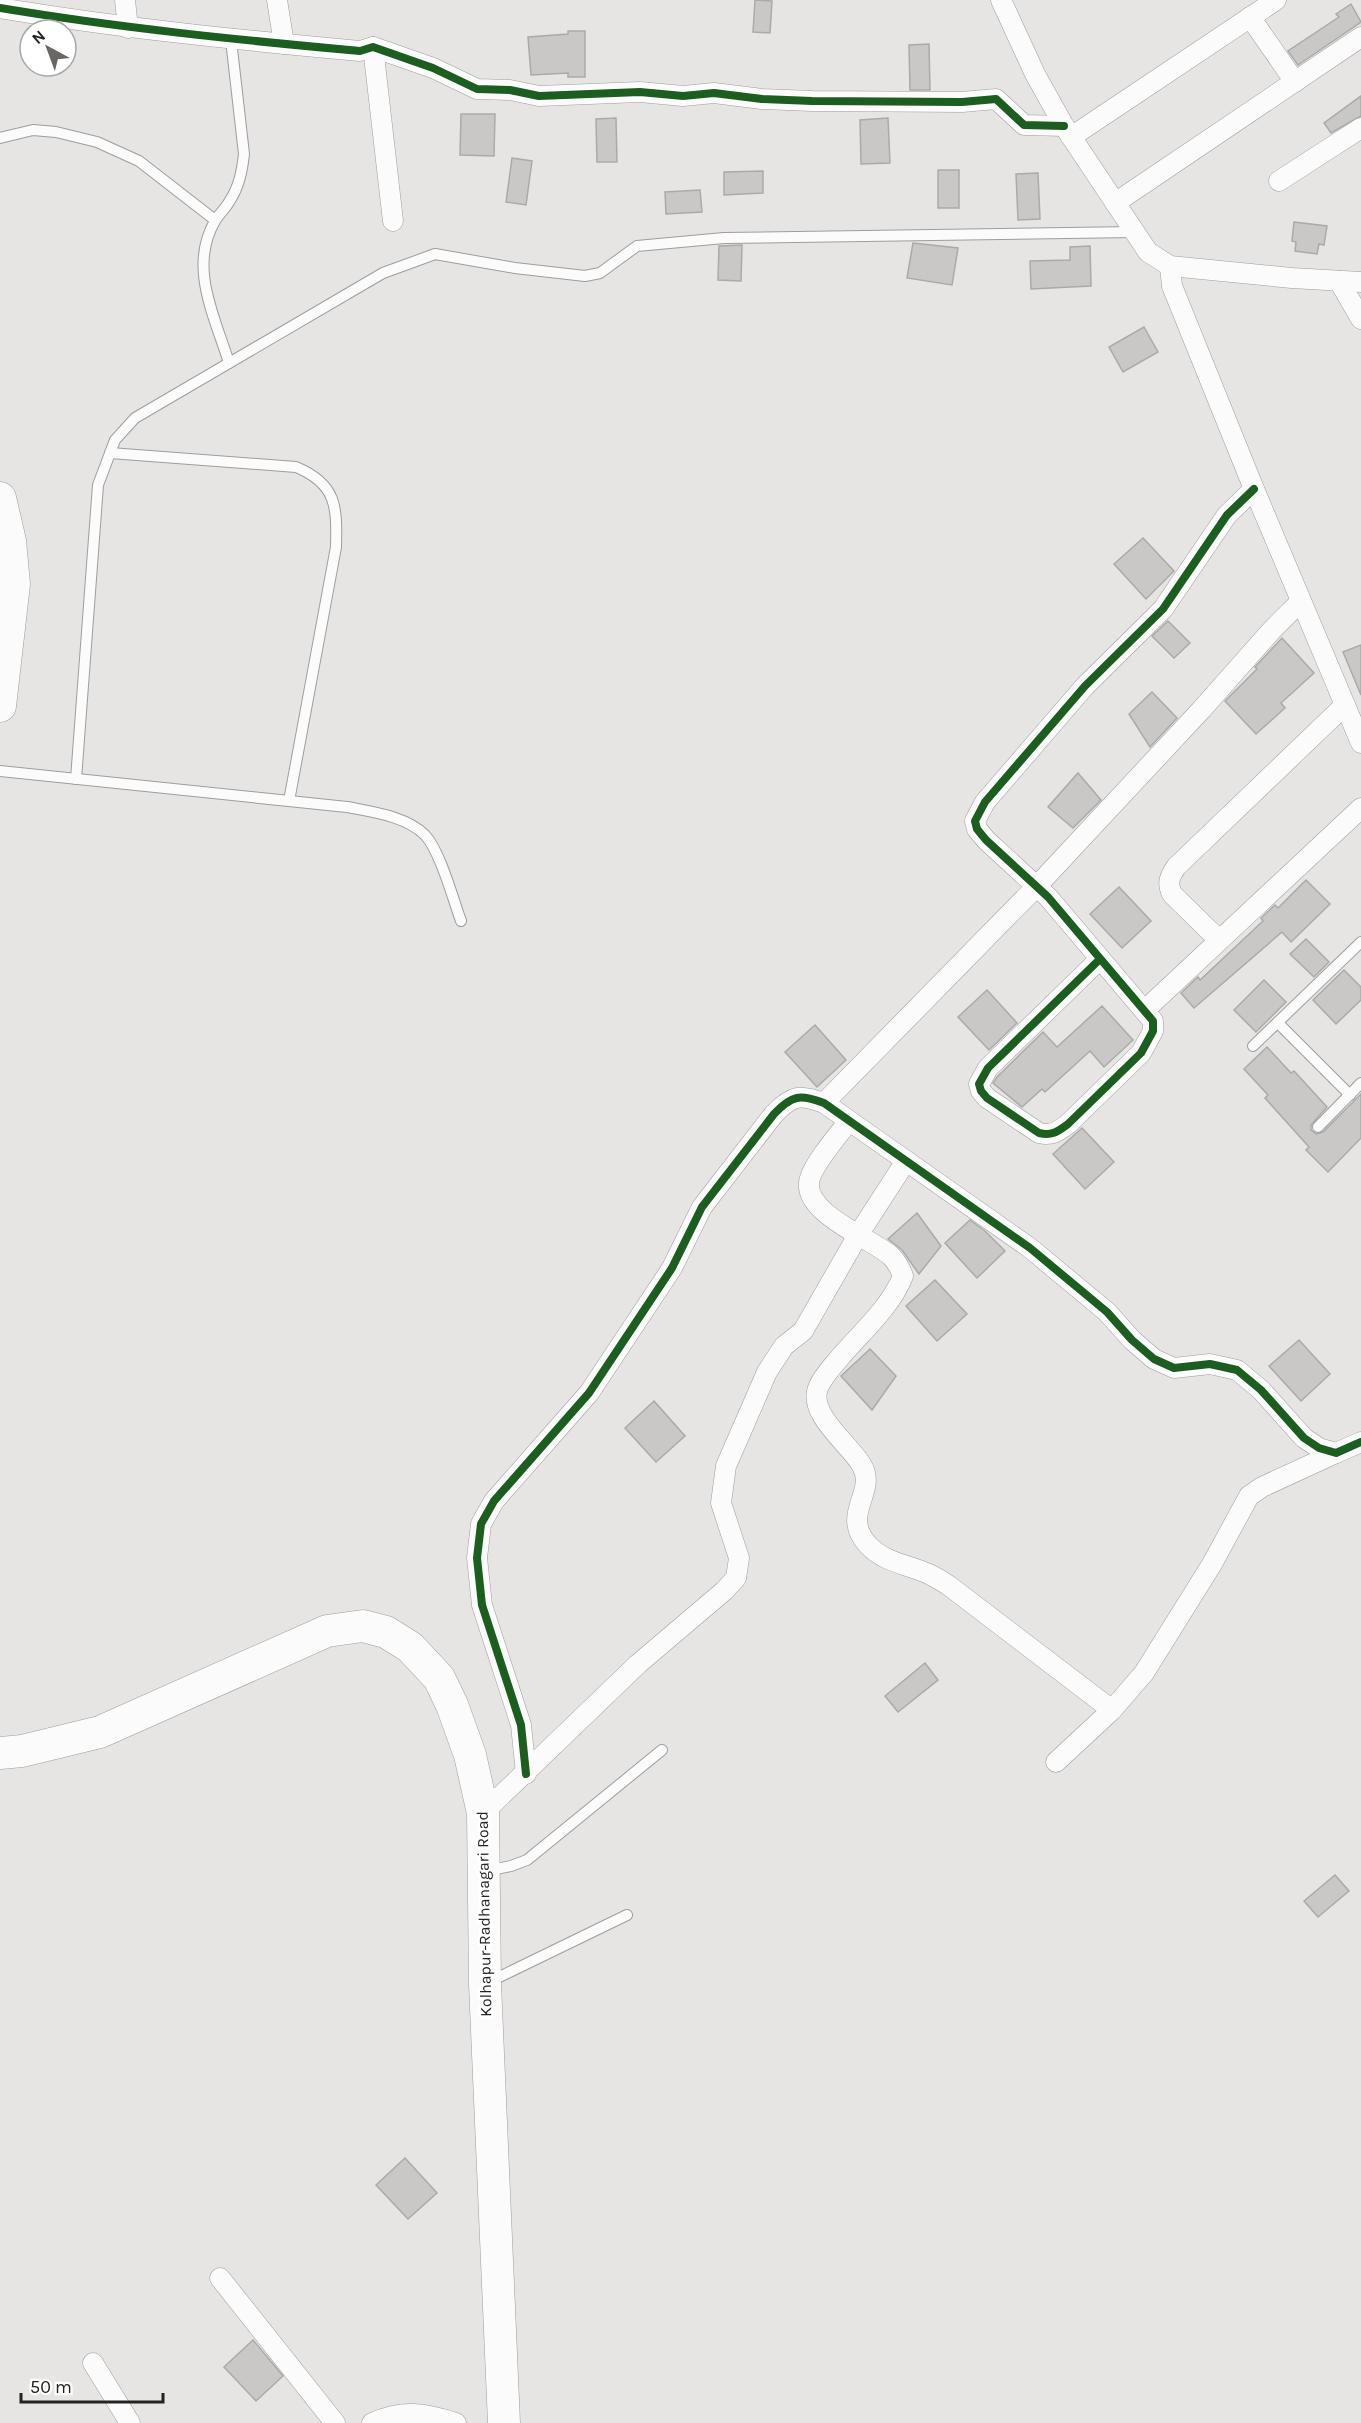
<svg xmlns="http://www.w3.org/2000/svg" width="1361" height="2423" viewBox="0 0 1361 2423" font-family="Karla,sans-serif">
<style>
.building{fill:#cac8c7;stroke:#aaaaa8;stroke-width:1.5}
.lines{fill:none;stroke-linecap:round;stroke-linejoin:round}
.lane-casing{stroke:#9e9d9c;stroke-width:12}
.street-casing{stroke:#9e9d9c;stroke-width:21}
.primary-casing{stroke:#9e9d9c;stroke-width:33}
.lane{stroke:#fbfbfb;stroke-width:10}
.street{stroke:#fbfbfb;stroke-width:20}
.primary{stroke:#fbfbfb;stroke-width:32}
.cycleway-casing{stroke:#fff;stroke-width:11}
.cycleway{stroke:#1b5e20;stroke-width:8}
.labels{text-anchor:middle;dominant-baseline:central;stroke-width:6;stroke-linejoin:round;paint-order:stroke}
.street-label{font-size:16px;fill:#232321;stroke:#fff}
</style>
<rect width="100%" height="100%" fill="#e7e5e3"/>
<g class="building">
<path d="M755,0l17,1 -2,32 -17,-1z"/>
<path d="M1351,4l10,18 -63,43 -10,-14 51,-34 -3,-3z"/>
<path d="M568,31h17v46h-17v-4l-37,2 -3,-38 40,-3z"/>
<path d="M929,44l1,46h-20l-1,-45z"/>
<path d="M1361,96v20l-30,17 -7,-10z"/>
<path d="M461,114h34l-1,42 -34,-1z"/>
<path d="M616,118l1,44h-20l-1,-43z"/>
<path d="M888,118l2,45 -29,1 -1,-44z"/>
<path d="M512,158l20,3 -6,44 -20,-3z"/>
<rect x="938" y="170" width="21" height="38"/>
<path d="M763,171v22l-39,2v-23z"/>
<path d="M1038,173l2,46 -22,1 -2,-46z"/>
<path d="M700,190l2,22 -36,2 -1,-22z"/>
<path d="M1294,222l33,4 -3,19 -5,-1 -2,10 -22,-3 1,-9 -4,-1z"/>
<path d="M913,243l45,5 -6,37 -45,-7z"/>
<path d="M742,245l-1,36 -23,-1 1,-34z"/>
<path d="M1090,246l1,40 -60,3 -1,-28 40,-1v-13z"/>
<path d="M1144,327l14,25 -35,20 -14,-25z"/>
<path d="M1143,538l31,33 -28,28 -32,-35z"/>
<path d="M1168,621l22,22 -16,15 -22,-22z"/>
<path d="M1282,638l32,35 -33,30 4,5 -29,26 -31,-33 32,-32 -2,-2z"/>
<path d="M1361,645v50l-18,-43z"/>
<path d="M1152,692l25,26 -27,29 -21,-33z"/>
<path d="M1078,773l23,27 -28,28 -25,-21z"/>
<path d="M1306,880l24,24 -39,38 -9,-10 -88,76 -13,-15 17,-16 2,3 63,-59 -2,-3 14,-13 3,3z"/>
<path d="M1119,887l32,34 -29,27 -32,-34z"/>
<path d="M1306,939l23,23 -15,15 -24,-23z"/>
<path d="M1344,970l17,17v13l-25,24 -23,-24z"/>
<path d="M1264,980l22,22 -30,30 -22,-22z"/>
<path d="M987,990l30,33 -28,27 -31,-33z"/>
<path d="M1102,1006l31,34 -29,27 -14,-16 -45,41 -3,-3 -20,18 -29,-24 4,-6 46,-45 14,15z"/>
<path d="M815,1025l31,35 -29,27 -32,-35z"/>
<path d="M1267,1047l24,26 3,-2 33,36 -16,18v5l5,4 7,-2 38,-38v44l-33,34 -22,-22 3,-3 -44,-49 3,-3 -24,-26z"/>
<path d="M1082,1128l32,34 -29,27 -32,-35z"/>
<path d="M917,1213l24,33 -22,28 -17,-24 -14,-11z"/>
<path d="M970,1220l15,11 20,20 -28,27 -32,-35z"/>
<path d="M935,1280l32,34 -30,27 -31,-35z"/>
<path d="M1299,1340l31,34 -29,27 -32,-35z"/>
<path d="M870,1349l26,27 -24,34 -31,-34z"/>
<path d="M654,1401l31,35 -29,26 -31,-34z"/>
<path d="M925,1663l13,17 -40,32 -13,-16z"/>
<path d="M1335,1875l14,16 -31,26 -14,-16z"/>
<path d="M405,2158l32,35 -29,26 -32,-34z"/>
<path d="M253,2340l30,36 -27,25 -32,-34z"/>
</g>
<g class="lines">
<g class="lane-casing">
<g id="lane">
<path d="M0,138l33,-8 23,2 41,10 42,19 76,59"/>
<path d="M229,363c-14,-46 -41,-96 -14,-142 4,-7 10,-12 14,-19 10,-15 13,-30 15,-48l-13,-114"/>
<path d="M110,453l186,14c41,17 41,40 40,80l-47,254"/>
<path d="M0,771l347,36c25,5 59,9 78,28 15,16 28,64 36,86"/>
<path d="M76,779l22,-294 17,-45 20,-22 248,-145 52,-19 80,14 70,8 15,-3 37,-27 87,-8 411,-6"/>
<path d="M1278,1023l72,72"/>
<path d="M1253,1046l108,-104"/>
<path d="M1318,1127l43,-44"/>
<path d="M487,1871l24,-5 16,-6 135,-110"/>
<path d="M489,1982l138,-67"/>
</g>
</g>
<g class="street-casing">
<g id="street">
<path d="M125,0l3,28"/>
<path d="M277,0l7,44"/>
<path d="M1001,0l34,74 29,52 84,126 22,14 122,12 69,4"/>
<path d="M0,8c120,20 239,32 360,43l13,-4 60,21 44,21 33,1 29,6 101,-4 43,4 31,-3 48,6 50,2 150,1 34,-3 28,26 40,1"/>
<path d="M1250,17l45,65"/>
<path d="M373,47l20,174"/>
<path d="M1071,137l205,-137"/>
<path d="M1279,181l82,-53"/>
<path d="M1115,203l246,-166"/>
<path d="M1170,266l2,20 82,203 107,254"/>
<path d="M1339,281l22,38"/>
<path d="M1219,940l-47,-46c-5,-11 -3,-16 4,-27l169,-162"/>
<path d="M1100,959l-112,109 -9,16 2,7 6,7 52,35c13,3 18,-1 29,-9l73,-71 12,-22v-10l-105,-124 -62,-57 -9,-11 -2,-8 10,-19 100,-116 78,-77 64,-94 27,-26"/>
<path d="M1145,1010l216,-202"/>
<path d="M824,1103l212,-216 166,-178 70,-79 28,-28"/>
<path d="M849,1121c-11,14 -34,41 -39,57 -11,34 61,60 81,78 6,6 9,12 12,20 -12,30 -39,54 -61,79 -8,10 -19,20 -24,33 -10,26 31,56 43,76 18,28 -22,49 7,81 17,18 39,19 61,29 6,3 13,7 19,11l164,125"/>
<path d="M1056,1762l56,-52 32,-37 68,-109 37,-68 13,-9 74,-34"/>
<path d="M526,1774l-5,-49 -39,-120 -5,-47 4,-34 13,-23 95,-108 83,-125 30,-61 72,-93c18,-19 26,-20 50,-11l206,145 77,64 25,28 22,19 20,9 36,-4 27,6 24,20 43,48 15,10 17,5 25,-11"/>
<path d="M483,1813l155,-149 86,-73 12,-13 3,-20 -18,-55 5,-37 41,-94 17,-26 19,-15 55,-96 48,-74"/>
<path d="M220,2278l115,145"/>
<path d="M93,2363l37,60"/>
<path d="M372,2423c31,-14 53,-10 84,0"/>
</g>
</g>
<g class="primary-casing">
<g id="primary">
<path d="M0,498l10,43 4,43 -14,122"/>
<path d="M0,1753l22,-2 78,-19 227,-101 36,-5 23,6 24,15 29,31 13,27 18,50 13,58 2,171 19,439"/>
</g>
</g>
<use href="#lane" class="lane"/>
<use href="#street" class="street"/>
<use href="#primary" class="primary"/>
<g class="cycleway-casing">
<g id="cycleway">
<path d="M0,8c120,20 239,32 360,43l13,-4 60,21 44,21 33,1 29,6 101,-4 43,4 31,-3 48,6 50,2 150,1 34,-3 28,26 40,1"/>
<path d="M1100,959l-112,109 -9,16 2,7 6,7 52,35c13,3 18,-1 29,-9l73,-71 12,-22v-10l-105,-124 -62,-57 -9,-11 -2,-8 10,-19 100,-116 78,-77 64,-94 27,-26"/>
<path d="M526,1774l-5,-49 -39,-120 -5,-47 4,-34 13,-23 95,-108 83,-125 30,-61 72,-93c18,-19 26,-20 50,-11l206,145 77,64 25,28 22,19 20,9 36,-4 27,6 24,20 43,48 15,10 17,5 25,-11"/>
</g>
</g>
<use href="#cycleway" class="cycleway"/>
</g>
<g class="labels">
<g class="street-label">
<text transform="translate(484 1914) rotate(-91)">Kolhapur-Radhanagari Road</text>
</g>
</g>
<g transform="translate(48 48) rotate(319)"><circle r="28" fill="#ffffff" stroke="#a7a7a6" stroke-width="1.5"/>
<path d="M0-4.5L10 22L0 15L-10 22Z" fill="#686765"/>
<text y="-9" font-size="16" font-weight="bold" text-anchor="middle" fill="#232321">N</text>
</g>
<path d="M21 2393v9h142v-9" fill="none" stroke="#232321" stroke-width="3"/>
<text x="30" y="2393" font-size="18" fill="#232321" stroke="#ffffff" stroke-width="4.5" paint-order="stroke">50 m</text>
</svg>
